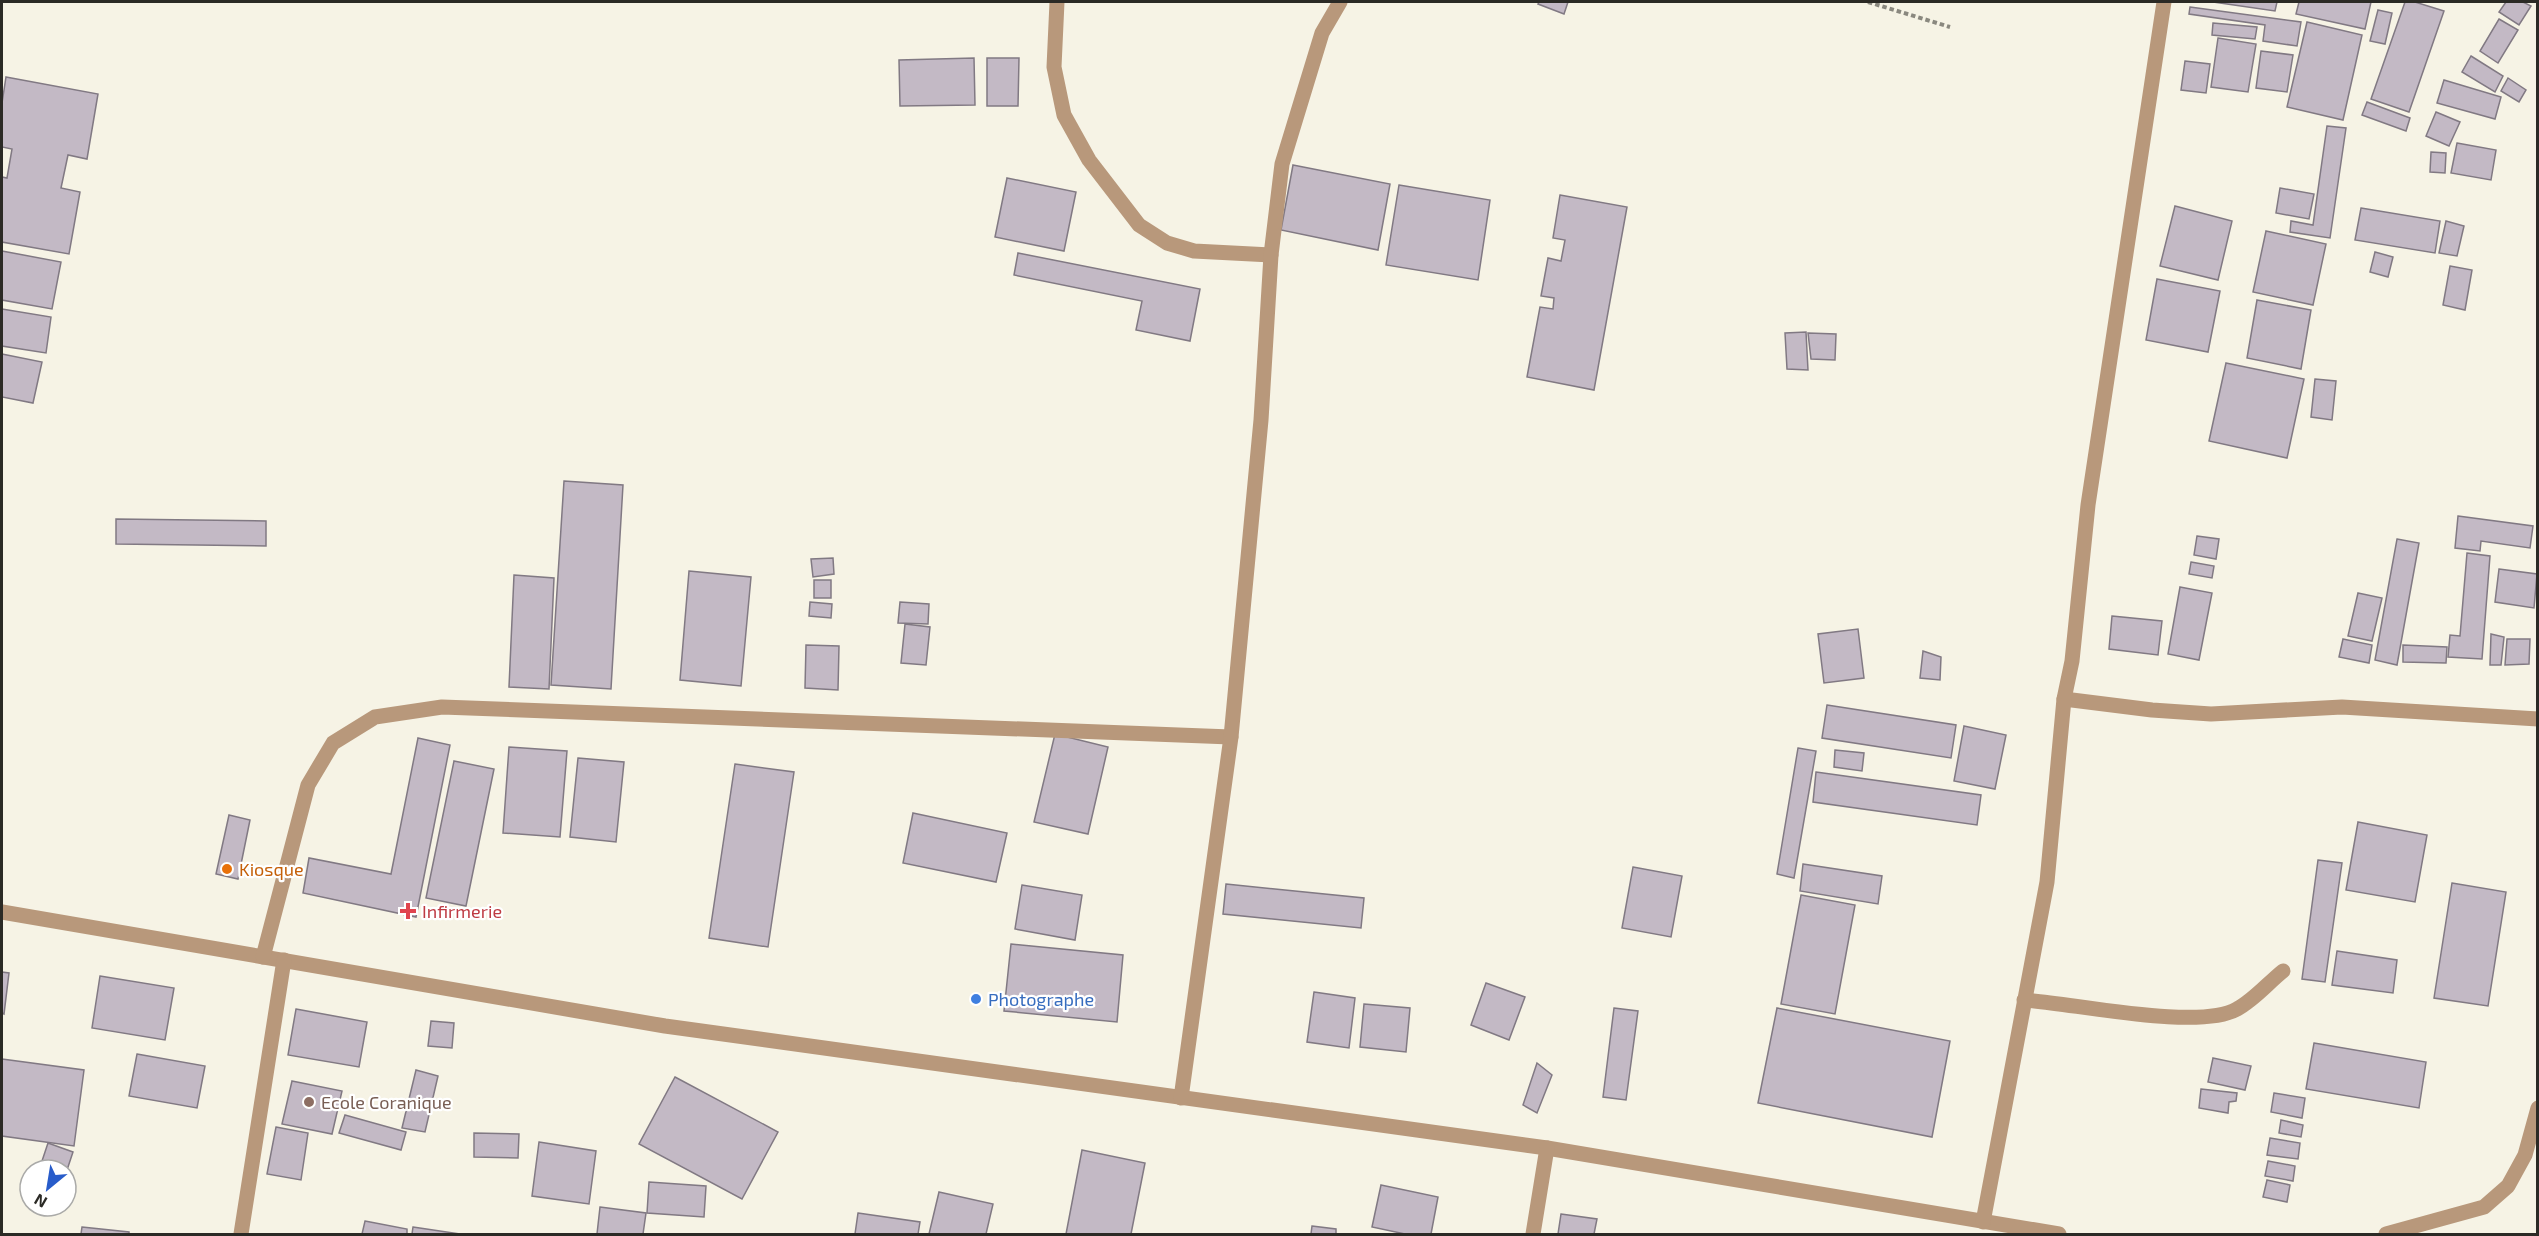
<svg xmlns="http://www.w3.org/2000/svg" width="2539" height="1236" viewBox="0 0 2539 1236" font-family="'Exo 2',sans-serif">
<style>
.building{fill:#c3b9c5;stroke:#817983;stroke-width:1.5}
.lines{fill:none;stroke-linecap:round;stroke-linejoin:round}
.path{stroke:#8a887f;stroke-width:4;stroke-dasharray:4.5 3;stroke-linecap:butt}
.street{stroke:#b8987b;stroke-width:15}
.food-dot{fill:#e8710a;stroke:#fff;stroke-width:2}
.health-dot{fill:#e0444e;stroke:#fff;stroke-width:2}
.shop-dot{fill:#3f7fe0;stroke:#fff;stroke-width:2}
.education-dot{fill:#8d6e63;stroke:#fff;stroke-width:2}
.labels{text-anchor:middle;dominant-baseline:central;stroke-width:4.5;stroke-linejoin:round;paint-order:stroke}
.food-label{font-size:18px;fill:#c56008;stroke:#fff;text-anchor:start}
.health-label{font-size:18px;fill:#be3a42;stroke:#fff;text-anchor:start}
.shop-label{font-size:18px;fill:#366cbe;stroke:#fff;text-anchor:start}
.education-label{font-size:18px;fill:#785e54;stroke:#fff;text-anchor:start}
</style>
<rect width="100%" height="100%" fill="#f6f3e5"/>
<g class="building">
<path d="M1539,2h29l-4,12 -26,-10z"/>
<path d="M2213,2h64l-2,9z"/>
<path d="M2299,2h72l-6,27 -69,-15z"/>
<path d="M2405,2h10l29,9 -35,101 -38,-13z"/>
<path d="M2506,2h17l8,4 -12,19 -20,-13z"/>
<path d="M2190,7l111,15 -4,24 -34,-5 2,-16 -76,-11z"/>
<path d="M2378,10l14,3 -7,31 -15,-3z"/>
<path d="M2499,19l19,11 -20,33 -18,-12z"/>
<path d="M2307,22l55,13 -19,85 -56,-13z"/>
<path d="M2213,23l44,4 -2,12 -43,-4z"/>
<path d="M2218,38l38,6 -8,48 -37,-5z"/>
<path d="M2261,51l32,4 -6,37 -31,-4z"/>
<path d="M2471,56l32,20 -8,16 -33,-20z"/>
<path d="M974,58l1,47 -75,1 -1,-46z"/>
<path d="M987,58h32l-1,48h-31z"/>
<path d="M2185,61l25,3 -4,29 -25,-3z"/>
<path d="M6,77l92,17 -11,65 -19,-4 -7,33 19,4 -11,62 -67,-12v-65l5,1 5,-29 -10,-2v-44z"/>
<path d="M2508,78l18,12 -7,12 -18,-11z"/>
<path d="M2444,80l57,17 -6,22 -58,-16z"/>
<path d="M2367,102l43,16 -4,13 -44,-16z"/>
<path d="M2436,112l24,10 -11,24 -23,-10z"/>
<path d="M2327,126l19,2 -16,110 -40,-6 1,-11 22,4z"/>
<path d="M2457,143l39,7 -5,30 -40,-7z"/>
<path d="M2431,152l15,1 -1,20 -15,-1z"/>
<path d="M1293,165l97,19 -12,66 -97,-20z"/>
<path d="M1007,178l69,14 -12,59 -69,-14z"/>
<path d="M1399,185l91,15 -12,80 -92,-15z"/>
<path d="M2280,188l34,6 -5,25 -33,-6z"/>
<path d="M1560,195l67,12 -33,183 -67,-13 13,-70 13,2 1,-11 -13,-2 7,-38 13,3 4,-21 -12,-2z"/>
<path d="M2175,206l57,15 -14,59 -58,-14z"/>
<path d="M2361,208l79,13 -5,32 -80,-13z"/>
<path d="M2446,221l18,5 -7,30 -18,-3z"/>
<path d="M2266,231l60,13 -13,61 -60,-13z"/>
<path d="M2,251l59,11 -9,47 -50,-9z"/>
<path d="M2375,252l18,5 -5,20 -18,-5z"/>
<path d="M1018,253l182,36 -10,52 -54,-11 6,-29 -128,-26z"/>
<path d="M2450,266l22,4 -7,40 -22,-5z"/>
<path d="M2157,279l63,12 -12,61 -62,-12z"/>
<path d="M2257,300l54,10 -10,59 -54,-11z"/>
<path d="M2,309l49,8 -5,36 -44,-7z"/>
<path d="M1806,332l2,38 -21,-1 -2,-36z"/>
<path d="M1808,333l28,1 -1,26 -24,-1z"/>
<path d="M2,354l40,8 -9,41 -31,-6z"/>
<path d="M2226,363l78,16 -17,79 -78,-17z"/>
<path d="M2315,379l21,2 -4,39 -21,-3z"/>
<path d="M564,481l59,4 -12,204 -60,-4z"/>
<path d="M2458,516l75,10 -3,22 -49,-7 -1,10 -25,-3z"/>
<path d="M116,519l150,2v25l-150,-2z"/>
<path d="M2197,536l22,3 -3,20 -22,-4z"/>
<path d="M2397,539l22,4 -22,122 -22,-5z"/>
<path d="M2467,553l23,3 -8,103 -34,-2 2,-22 10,1z"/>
<path d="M833,558l1,16 -21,3 -2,-18z"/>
<path d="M2191,562l23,4 -2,12 -23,-4z"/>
<path d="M2499,569l38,5 -3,34 -39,-6z"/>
<path d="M689,571l62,6 -10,109 -61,-6z"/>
<path d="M514,575l40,3 -5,111 -40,-2z"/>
<rect x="814" y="580" width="17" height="18"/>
<path d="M2180,587l32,6 -13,67 -31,-6z"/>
<path d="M2358,593l24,5 -10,43 -24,-5z"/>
<path d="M810,602l22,2 -1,14 -22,-2z"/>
<path d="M900,602l29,2 -1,20 -30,-1z"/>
<path d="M2112,616l50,5 -4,34 -49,-6z"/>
<path d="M905,624l25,3 -4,38 -25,-2z"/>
<path d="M1858,629l6,49 -40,5 -6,-49z"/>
<path d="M2491,634l13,3 -3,28h-11z"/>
<path d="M2343,639l29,6 -3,18 -30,-6z"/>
<path d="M2507,639h23l-1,25 -24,1z"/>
<path d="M806,645l33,1 -1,44 -33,-2z"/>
<path d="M2403,645l44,2 -1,16 -43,-1z"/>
<path d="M1923,651l18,6 -1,23 -20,-2z"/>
<path d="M1827,705l129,20 -5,33 -129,-20z"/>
<path d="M1964,726l42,9 -11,54 -41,-8z"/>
<path d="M1055,734l53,13 -20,87 -54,-12z"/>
<path d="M418,738l32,7 -34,172 -113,-24 6,-35 82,16z"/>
<path d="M509,747l58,4 -7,86 -57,-4z"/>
<path d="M1798,748l18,3 -22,127 -17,-4z"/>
<path d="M1835,750l29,3 -2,18 -28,-4z"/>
<path d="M578,758l46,4 -8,80 -46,-5z"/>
<path d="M454,761l40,8 -28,137 -40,-8z"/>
<path d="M735,764l59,8 -26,175 -59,-9z"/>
<path d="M1816,772l165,23 -4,30 -164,-23z"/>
<path d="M913,813l94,20 -11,49 -93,-19z"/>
<path d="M229,815l21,5 -12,59 -22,-5z"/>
<path d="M2358,822l69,13 -12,67 -69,-12z"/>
<path d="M2318,860l24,3 -17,119 -23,-3z"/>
<path d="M1803,864l79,12 -4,28 -78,-13z"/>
<path d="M1633,867l49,9 -11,61 -49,-9z"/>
<path d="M2452,883l54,9 -18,114 -54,-8z"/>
<path d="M1226,884l138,14 -3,30 -138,-14z"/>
<path d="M1022,885l60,10 -7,45 -60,-11z"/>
<path d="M1801,895l54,10 -20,109 -54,-10z"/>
<path d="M1011,944l112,11 -6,67 -113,-11z"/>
<path d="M2337,951l60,9 -4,33 -61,-8z"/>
<path d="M2,972l7,1 -5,41 -2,-1z"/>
<path d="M100,976l74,12 -9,52 -73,-12z"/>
<path d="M1486,983l39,14 -16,43 -38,-15z"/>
<path d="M1314,992l41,6 -6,50 -42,-6z"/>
<path d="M1364,1004l46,4 -4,44 -46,-5z"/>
<path d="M1614,1008l24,3 -12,89 -23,-3z"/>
<path d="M1777,1008l173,33 -18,96 -174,-34z"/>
<path d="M296,1009l71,13 -8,45 -71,-12z"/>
<path d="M431,1021l23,2 -2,25 -24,-2z"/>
<path d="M2314,1043l112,19 -7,46 -113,-19z"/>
<path d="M137,1054l68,12 -8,42 -68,-12z"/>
<path d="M2213,1058l38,8 -6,24 -37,-8z"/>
<path d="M2,1059l82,11 -10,76 -72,-10z"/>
<path d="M1537,1063l15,12 -15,38 -14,-8z"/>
<path d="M416,1070l22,6 -13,56 -23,-4z"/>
<path d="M675,1077l103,55 -36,67 -103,-55z"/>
<path d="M292,1081l50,10 -10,43 -50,-10z"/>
<path d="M2201,1089l36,4 -1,8 -7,1 -1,11 -29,-5z"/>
<path d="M2274,1093l31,5 -3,20 -31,-6z"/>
<path d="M345,1115l61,17 -5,18 -62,-17z"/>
<path d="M2281,1120l22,5 -2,12 -22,-4z"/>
<path d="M276,1127l32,6 -7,47 -34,-6z"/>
<path d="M474,1133l45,1 -1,24 -44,-1z"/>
<path d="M2270,1138l30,5 -2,16 -31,-4z"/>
<path d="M539,1142l57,9 -7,53 -57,-8z"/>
<path d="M48,1143l25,9 -7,21v-3h-27z"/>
<path d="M1082,1150l63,13 -14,71h-65z"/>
<path d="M2268,1161l27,5 -2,15 -28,-5z"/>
<path d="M2267,1180l23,5 -3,17 -24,-5z"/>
<path d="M649,1182l57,4 -2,31 -57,-4z"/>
<path d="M1381,1185l57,12 -7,37h-26l-33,-7z"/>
<path d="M939,1192l54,12 -7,30h-57z"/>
<path d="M600,1207l46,6 -3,21h-46z"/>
<path d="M858,1213l62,9 -2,12h-63z"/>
<path d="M1561,1214l36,5 -3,15h-36z"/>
<path d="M365,1221l42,8v5h-45z"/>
<path d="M1312,1226l24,3v5h-25z"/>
<path d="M82,1227l47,5v2h-48z"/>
<path d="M413,1227l47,7h-48z"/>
</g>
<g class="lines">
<path class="path" d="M1868,2l82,25"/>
<g class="street">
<path d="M1057,2l-3,65 10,48 25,45 50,65 28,18 27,8 77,4"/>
<path d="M2064,699l88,11 59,4 131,-7 196,12"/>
<path d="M2,912l663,114 882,122 512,86"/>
<path d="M263,957l45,-172 25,-42 42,-26 67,-10 789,30"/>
<path d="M2024,1000c48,3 175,31 213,9 17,-9 31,-26 46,-38"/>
<path d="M1181,1098l50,-361 30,-317 10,-165 11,-91 40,-131 18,-31"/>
<path d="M1983,1222l64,-340 17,-183 8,-38 16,-156 76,-503"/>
<path d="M241,1234l43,-274"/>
<path d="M1533,1234l14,-86"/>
<path d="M2386,1234l98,-27 24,-21 17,-31 13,-47"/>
</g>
</g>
<circle class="food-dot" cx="227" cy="869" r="6"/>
<path class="health-dot" d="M405 902h6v6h6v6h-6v6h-6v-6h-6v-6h6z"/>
<circle class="shop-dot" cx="976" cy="999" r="6"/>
<circle class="education-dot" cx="309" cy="1102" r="6"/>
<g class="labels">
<g class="food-label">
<text x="239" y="869">Kiosque</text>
</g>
<g class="health-label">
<text x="422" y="911">Infirmerie</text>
</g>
<g class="shop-label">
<text x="988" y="999">Photographe</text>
</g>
<g class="education-label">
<text x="321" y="1102">Ecole Coranique</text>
</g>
</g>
<rect width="2539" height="1236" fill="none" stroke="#2b2a25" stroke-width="6"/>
<g transform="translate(48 1188) rotate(210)"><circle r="28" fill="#ffffff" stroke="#aaaaa8" stroke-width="1.5"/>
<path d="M0-4.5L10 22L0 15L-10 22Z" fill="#285cca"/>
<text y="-9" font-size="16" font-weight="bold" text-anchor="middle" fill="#2b2a25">N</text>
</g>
</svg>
